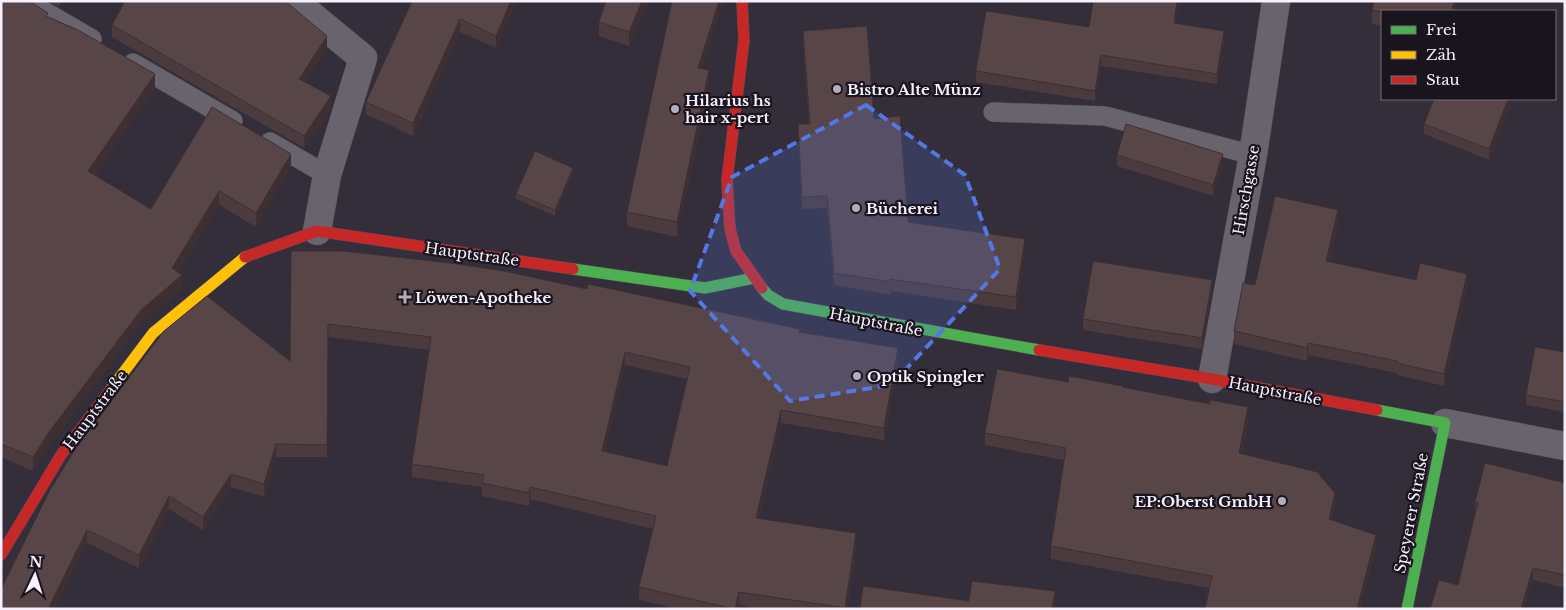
<svg xmlns="http://www.w3.org/2000/svg" width="1566" height="610" viewBox="0 0 1566 610" font-family="'Libre Baskerville',serif">
<style>
.lines{fill:none;stroke-linecap:round;stroke-linejoin:round}
.lane-casing{stroke:#504b55;stroke-width:20}
.street-casing{stroke:#504b55;stroke-width:29}
.fast-casing{stroke:#504b55;stroke-width:12}
.slow-casing{stroke:#504b55;stroke-width:12}
.jam-casing{stroke:#504b55;stroke-width:12}
.lane{stroke:#69636d;stroke-width:19}
.street{stroke:#69636d;stroke-width:28}
.fast{stroke:#4caf50;stroke-width:11}
.slow{stroke:#ffc107;stroke-width:11}
.jam{stroke:#c62828;stroke-width:11}
.wall{fill:#4c3b3e;fill-rule:evenodd}
.shaded-wall{fill:#3e3032}
.building{fill:#584548;stroke:#3e3032;fill-rule:evenodd}
.marked{fill:#5477e1;fill-opacity:0.2;stroke:#5477e1;stroke-width:4;stroke-dasharray:10 6;stroke-linejoin:round}
.poi-dot{fill:#b3acb9;stroke:#19141e;stroke-width:2}
.labels{text-anchor:middle;dominant-baseline:central;stroke-width:4.5;stroke-linejoin:round;paint-order:stroke}
.poi-label{font-size:15px;font-weight:bold;fill:#f7f1fd;stroke:#19141e;text-anchor:start}
.street-label{font-size:15px;fill:#f7f1fd;stroke:#19141e}
</style>
<rect width="100%" height="100%" fill="#342d3a"/>
<g class="lines">
<g class="lane-casing">
<g id="lane">
<path d="M27,1l65,38"/>
<path d="M133,63l100,58"/>
<path d="M993,112l112,4 148,39"/>
<path d="M270,142l57,33"/>
</g>
</g>
<g class="street-casing">
<g id="street">
<path d="M294,1l69,57 -36,117 -10,56"/>
<path d="M1212,379l41,-224 23,-154"/>
<path d="M1445,423l120,23"/>
</g>
</g>
<g class="fast-casing">
<g id="fast">
<path d="M573,269l132,19 49,-10"/>
<path d="M762,288l6,7 15,9 256,46"/>
<path d="M1377,410l68,13 -38,186"/>
</g>
</g>
<g class="slow-casing">
<path id="slow" d="M111,389l42,-56 92,-76"/>
</g>
<g class="jam-casing">
<g id="jam">
<path d="M742,1l2,39 -17,140 3,49 6,22 26,37"/>
<path d="M245,257l72,-26 256,38"/>
<path d="M1039,350l173,29 165,31"/>
<path d="M1,555l60,-100 50,-66"/>
</g>
</g>
<use href="#lane" class="lane"/>
<use href="#street" class="street"/>
<use href="#fast" class="fast"/>
<use href="#slow" class="slow"/>
<use href="#jam" class="jam"/>
</g>
<g class="wall">
<path d="M1,1l47,16 107,71 -60,87 56,34 140,-42 -35,60 -37,-22 -41,67 4,17 -41,35 -92,122 -16,25 -32,-14z"/>
<path d="M49,1h13l-3,6z"/>
<path d="M412,1h105l-21,47 -36,-16 -47,104 -47,-22v-12z"/>
<path d="M606,1h43l-20,45 -30,-10v-14z"/>
<path d="M1179,1l-4,22 49,18 -7,43 -116,-18 -6,35 -119,-19v-11l113,-44z"/>
<path d="M1374,1h82l-1,10h-73v15l-10,-2v-14z"/>
<path d="M112,25l215,24 -22,33 26,27 -27,39 -192,-111z"/>
<path d="M803,31l71,88 34,103 117,29 -9,59 -125,-19v4l-57,-10 -7,-77 -25,1 -4,-85h11l-6,-81z"/>
<path d="M702,69l7,15 -32,153 -50,-11v-14z"/>
<path d="M1434,99h78l-23,61 -65,-26v-10z"/>
<path d="M1117,155l106,9 -10,32 -96,-30z"/>
<path d="M573,173l-18,43 -39,-17v-5z"/>
<path d="M1338,223l-9,39 87,18 51,6 -23,100 -47,-11v-2l-89,-18 -1,6 -73,-17v-13l21,-46z"/>
<path d="M291,251l296,38 213,43 98,29 -14,79 -103,-17 -22,95 97,28 -9,63h-84l-24,-4 -1,4h-59l-40,-9v-13l14,-58 -123,-30 -1,7 -47,-10v-9l-70,-10v-13l17,-114 -101,-13 -1,120h-51l-12,40 -33,-10 -28,43 -34,-21 -30,59 -52,-25 -33,66h-53v-20l289,-228zM625,365l62,14 -20,87 -63,-15z"/>
<path d="M1212,290l-10,59 -119,-19v-11z"/>
<path d="M1565,352v60l-39,-7v-10z"/>
<path d="M1068,382l54,5 126,33 -6,34 93,51 -4,15 45,28 -16,61h-155l4,-21 -158,-29v-13l13,-86 -79,-15v-12z"/>
<path d="M1565,483v105l-32,-8 -75,5 17,-72v-11z"/>
</g>
<g class="shaded-wall">
<path d="M511,1h6l-21,47v-12z"/>
<path d="M642,1h7l-20,45v-14z"/>
<path d="M719,1h5l-26,81v-14z"/>
<path d="M1177,1h2l-5,32v-10z"/>
<path d="M1454,1h2l-1,10h-3z"/>
<path d="M460,19v13l-47,104v-13z"/>
<path d="M1224,31v10l-7,43v-10z"/>
<path d="M327,36v13l-28,43v-13z"/>
<path d="M1101,55v11l-6,35v-10z"/>
<path d="M709,70v14l-32,153v-15z"/>
<path d="M155,74v14l-67,97v-14z"/>
<path d="M331,96v13l-27,39v-12z"/>
<path d="M1508,99h4l-23,61v-11z"/>
<path d="M291,154v13l-35,60v-14z"/>
<path d="M1223,154v10l-10,32v-11z"/>
<path d="M573,168v5l-18,43v-6z"/>
<path d="M219,191v14l-47,77v-14z"/>
<path d="M1338,210v13l-12,51v-13z"/>
<path d="M1025,239v12l-9,59v-13z"/>
<path d="M1467,274v12l-23,100v-12z"/>
<path d="M182,275v14l-41,35 -92,122 -16,25v-14l16,-25 92,-122z"/>
<path d="M1212,280v10l-10,59v-11z"/>
<path d="M1308,343v12l-1,6v-13z"/>
<path d="M898,348v13l-14,79v-12z"/>
<path d="M625,352v13l-23,99v-13z"/>
<path d="M1248,407v13l-9,46v-13z"/>
<path d="M781,410v13l-25,107v-12z"/>
<path d="M276,444v13l-12,40v-13z"/>
<path d="M231,474v13l-28,43v-13z"/>
<path d="M530,487v12l-1,7v-13z"/>
<path d="M1335,493v12l-6,27v-13z"/>
<path d="M169,496v13l-30,59v-13z"/>
<path d="M87,530v13l-33,66h-6z"/>
<path d="M856,533v13l-9,63h-2z"/>
<path d="M1376,535v13l-16,61h-3z"/>
<path d="M1533,568v12l-9,29h-3z"/>
<path d="M1055,591v11l-1,7h-2z"/>
<path d="M739,592v13l-1,4h-3z"/>
</g>
<g class="building">
<path d="M1,1h28l19,12 -2,3 32,14 77,44 -67,97 63,38 61,-102 79,47 -35,59 -37,-22 -47,77 10,7 -41,35 -92,122 -16,25 -32,-13z"/>
<path d="M125,1h160l42,35 -28,43 32,17 -27,40 -192,-111z"/>
<path d="M412,1h99l-15,35 -36,-17 -47,104 -47,-21z"/>
<path d="M606,1h36l-13,31 -30,-10z"/>
<path d="M672,1h47l-21,67 11,2 -32,152 -50,-10z"/>
<path d="M1093,1h84l-3,22 50,8 -7,43 -116,-19 -6,36 -119,-20 10,-60 103,16z"/>
<path d="M1374,1h80l-2,10h-70v1l-10,-2z"/>
<path d="M867,26l7,93 26,-3 8,106 117,17 -9,58 -126,-18 1,3 -57,-9 -7,-77 -25,1 -4,-73h12l-7,-93z"/>
<path d="M1434,99h74l-19,50 -65,-25z"/>
<path d="M1126,124l97,30 -10,31 -96,-30z"/>
<path d="M535,151l38,17 -18,42 -39,-16z"/>
<path d="M1275,196l63,14 -12,51 90,19 4,-17 47,11 -23,100 -47,-11v-2l-89,-18 -1,5 -73,-17 9,-48 12,2z"/>
<path d="M291,251h51l100,11 62,9 83,18 1,-5 212,45 -1,3 99,16 -14,80 -103,-18 -25,108 100,15 -11,75 -106,-16 -4,17h-1l-95,-22 17,-71 -126,-29 -1,6 -47,-10 2,-8 -72,-11 19,-127 -103,-13 -1,121 -51,-1 -12,40 -33,-10 -28,43 -34,-21 -30,59 -52,-25 -39,79h-47v-20l49,-99 24,-39 90,-120 43,-35 83,65zM625,352l65,15 -23,99 -65,-15z"/>
<path d="M1093,261l119,19 -10,58 -119,-19z"/>
<path d="M1535,347l30,5v50l-39,-7z"/>
<path d="M997,369l71,13 1,-6 53,10v1l88,17v-4l38,7 -9,46 78,19 18,21 -6,26 47,16 -19,74h-152l7,-33 -161,-30 15,-98 -81,-15z"/>
<path d="M1485,463l80,20v92l-32,-7 -12,41h-91l9,-29 19,5 20,-83h-3z"/>
<path d="M972,581l83,10 -3,18h-192l3,-23 106,15z"/>
</g>
<path class="marked" d="M866,105l99,70 35,94 -109,116 -101,16 -100,-110 42,-114z"/>
<g class="poi-dot">
<circle cx="837" cy="89" r="5"/>
<circle cx="675" cy="109" r="5"/>
<circle cx="856" cy="208" r="5"/>
<path d="M402.5 289.5h5v5h5v5h-5v5h-5v-5h-5v-5h5z"/>
<circle cx="857" cy="376" r="5"/>
<circle cx="1282" cy="501" r="5"/>
</g>
<g class="labels">
<g class="poi-label">
<text x="847" y="89">Bistro Alte Münz</text>
<text x="685" y="100">Hilarius hs<tspan x="685" dy="17">hair x-pert</tspan></text>
<text x="866" y="208">Bücherei</text>
<text x="415" y="297">Löwen-Apotheke</text>
<text x="867" y="376">Optik Spingler</text>
<text x="1272" y="501" text-anchor="end">EP:Oberst GmbH</text>
</g>
<g class="street-label">
<text transform="translate(1246 190) rotate(-80)">Hirschgasse</text>
<text transform="translate(472 254) rotate(8)">Hauptstraße</text>
<text transform="translate(876 322) rotate(11)">Hauptstraße</text>
<text transform="translate(1275 391) rotate(11)">Hauptstraße</text>
<text transform="translate(95 410) rotate(-53)">Hauptstraße</text>
<text transform="translate(1411 513) rotate(-79)">Speyerer Straße</text>
</g>
</g>
<rect width="1566" height="610" fill="none" stroke="#f7f1fd" stroke-width="5"/>
<rect x="1381" y="10" width="175" height="90" fill="#19141e" stroke="#726c77"/>
<rect x="1391" y="26" width="25" height="8" fill="#4caf50" stroke="#726c77"/>
<text x="1426" y="35" font-size="15" fill="#f7f1fd">Frei</text>
<rect x="1391" y="51" width="25" height="8" fill="#ffc107" stroke="#726c77"/>
<text x="1426" y="60" font-size="15" fill="#f7f1fd">Zäh</text>
<rect x="1391" y="76" width="25" height="8" fill="#c62828" stroke="#726c77"/>
<text x="1426" y="85" font-size="15" fill="#f7f1fd">Stau</text>
<g transform="translate(35 575) rotate(4)" stroke="#19141e" stroke-width="4" paint-order="stroke">
<path d="M0-4L9 19L0 12L-9 19Z" fill="#f7f1fd"/>
<text y="-8" font-size="14" font-weight="bold" text-anchor="middle" fill="#f7f1fd">N</text>
</g>
</svg>
